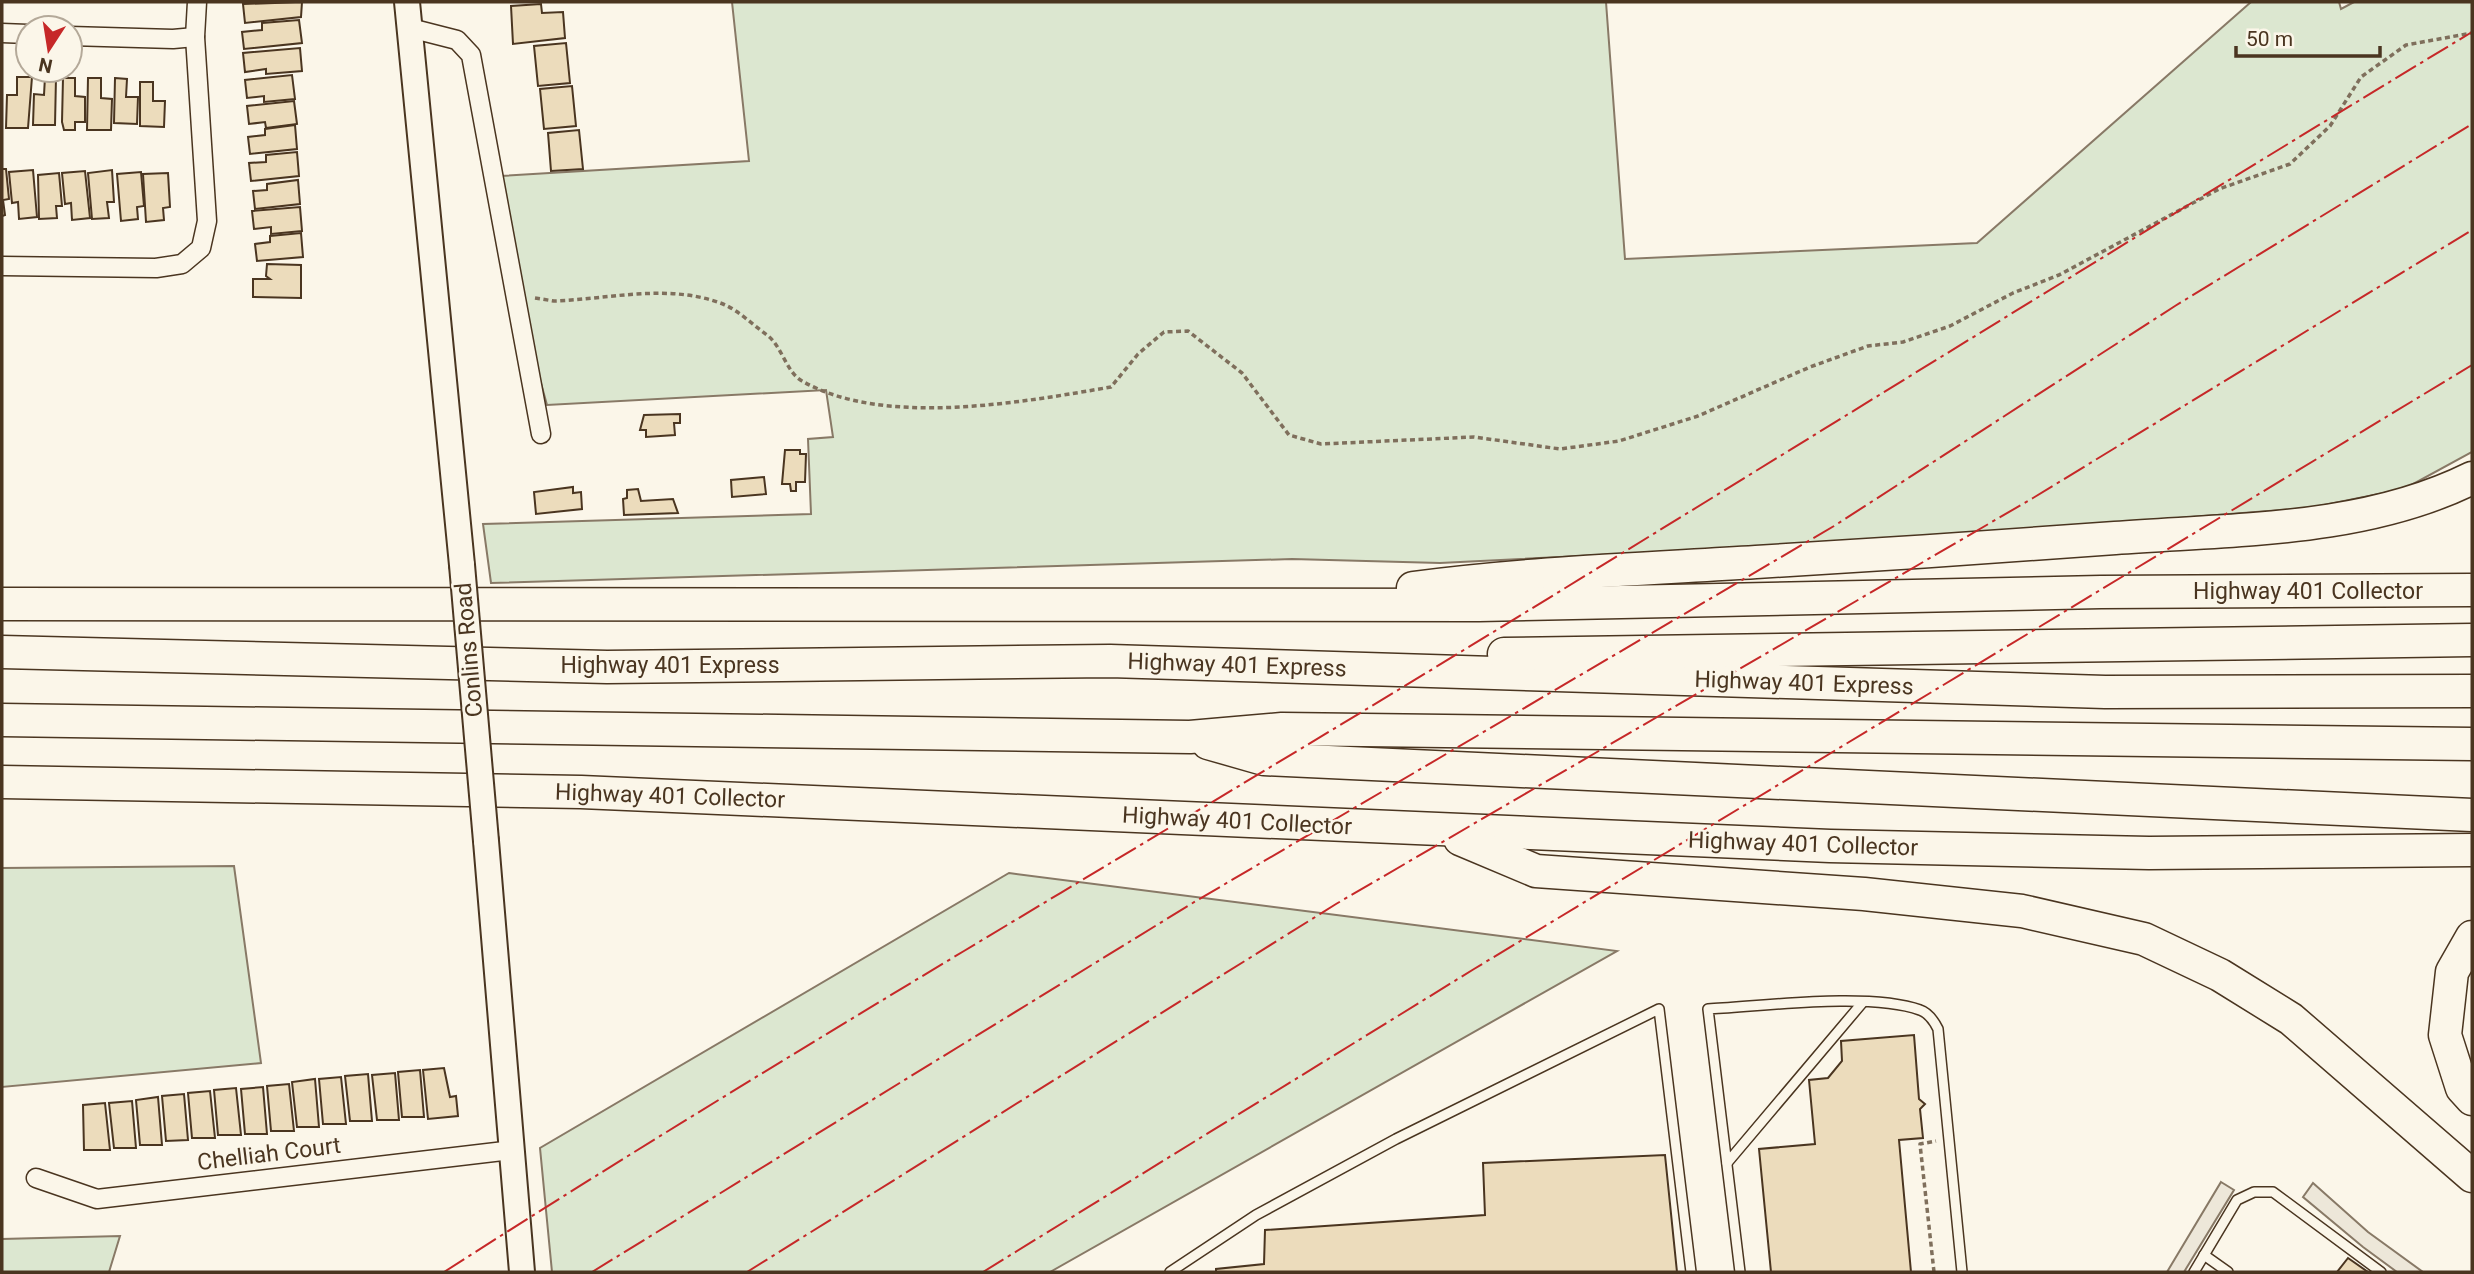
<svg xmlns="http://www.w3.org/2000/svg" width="2474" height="1274" viewBox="0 0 2474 1274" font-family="Roboto,sans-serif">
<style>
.green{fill:#dce7d0;stroke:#887966;stroke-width:2}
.parking{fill:#ede7d9;stroke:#887966;stroke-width:2}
.building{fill:#ecdcbc;stroke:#4a3520;stroke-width:2}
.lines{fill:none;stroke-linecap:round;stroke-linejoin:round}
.lane-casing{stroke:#4a3520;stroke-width:12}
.street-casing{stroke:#4a3520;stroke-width:21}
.secondary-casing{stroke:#4a3520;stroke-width:28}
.highway-casing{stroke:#4a3520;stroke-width:35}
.path{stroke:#7f6f5c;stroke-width:3.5;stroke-dasharray:5 3.5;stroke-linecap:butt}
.lane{stroke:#fbf6e9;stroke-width:9}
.street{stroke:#fbf6e9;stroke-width:18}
.secondary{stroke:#fbf6e9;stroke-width:24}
.highway{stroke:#fbf6e9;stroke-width:32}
.secondary-bridge-casing{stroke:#4a3520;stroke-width:28;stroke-linecap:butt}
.secondary-bridge{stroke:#fbf6e9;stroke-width:24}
.power{stroke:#c62828;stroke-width:2;stroke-dasharray:24 5 3.5 5;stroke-linecap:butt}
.labels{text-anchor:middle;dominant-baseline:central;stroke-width:5;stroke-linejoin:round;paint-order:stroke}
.street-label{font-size:23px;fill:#4a3520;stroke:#fbf6e9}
</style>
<rect width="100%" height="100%" fill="#fbf6e9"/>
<g class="green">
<path d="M732,2h874l19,257 352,-16 274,-241h88l2,7 13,-7h118v450l-68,37 -95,19 -432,33 -437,22 -148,-4 -801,24 -8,-59 328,-10 -3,-75 25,-2 -7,-47 -279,15 -21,-76 -25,-153 248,-15z"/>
<path d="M234,866l27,197 -259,24v-219z"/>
<path d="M1009,873l608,78 -567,321h-498l-12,-124z"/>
<path d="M120,1236l-11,36h-107v-33z"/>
</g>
<g class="parking">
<path d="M2221,1182l13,8 -50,82h-17z"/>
<path d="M2313,1183l55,49 55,40h-26l-34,-25 -60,-50z"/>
</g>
<g class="building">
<path d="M302,2l-1,15 -56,6 -2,-19z"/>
<path d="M541,4l1,9 21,-1 2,26 -52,6 -2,-38z"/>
<path d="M299,20l3,23 -58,6 -2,-17 20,-2v-7z"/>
<path d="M566,43l4,40 -32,3 -4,-40z"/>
<path d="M300,48l2,23 -36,3v-5l-21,3 -2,-19z"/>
<path d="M292,75l3,24 -31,3v-6l-17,2 -2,-18z"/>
<path d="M17,77h15l-4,51h-22l1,-33h10z"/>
<path d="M45,77h11l-1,48h-22l1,-31 10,1z"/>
<path d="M63,78h12v18l10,1v25h-10v8h-11l-2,-8z"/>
<path d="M88,78h13v20l11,1 -1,31h-24z"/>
<path d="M115,78l12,1 -1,18h12l-1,27 -23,-1z"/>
<path d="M140,82h13v19h12l-1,26 -24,-1z"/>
<path d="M572,86l4,40 -32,3 -4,-40z"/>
<path d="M294,101l3,23 -31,4 -1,-6 -16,2 -2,-18z"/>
<path d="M295,125l2,24 -47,5 -2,-17 17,-2v-6z"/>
<path d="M579,130l4,39 -32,2 -3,-38z"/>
<path d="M297,152l2,24 -48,5 -2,-18 17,-1v-7z"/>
<path d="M2,169h4l3,30 -6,1 2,15 -3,1z"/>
<path d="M33,170l4,47 -18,2 -1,-17 -6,1 -3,-31z"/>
<path d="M112,170l2,32h-7l2,16 -17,1 -4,-46z"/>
<path d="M85,171l5,47 -18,2 -1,-17 -6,1 -3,-31z"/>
<path d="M141,172l3,34 -7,1 1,12 -17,2 -4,-47z"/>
<path d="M59,173l3,33h-6l1,12 -18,1 -1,-44z"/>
<path d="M168,173l2,34 -7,1 1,12 -18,2 -3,-48z"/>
<path d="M298,180l2,24 -45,5 -2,-18 14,-1v-6z"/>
<path d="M300,207l2,24 -31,3v-7l-17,2 -2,-18z"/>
<path d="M301,233l2,24 -46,4 -2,-17 15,-2v-6z"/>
<path d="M267,264l34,1v33l-48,-1v-18h17l-4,-3z"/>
<path d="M680,414v9h-6l1,12 -29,2v-7h-6l4,-15z"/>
<path d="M785,450h15v4h6l-1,28h-9v9h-5l-1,-7h-8z"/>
<path d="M764,477l2,17 -34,3 -1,-17z"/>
<path d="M573,487v6l8,-1 1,17 -46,5 -2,-22z"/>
<path d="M638,489l3,12 32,-2 5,14 -54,2 -1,-16 4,-1v-8z"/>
<path d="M1914,1035l5,64 6,5 -5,5 3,29 -24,2 12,132h-140l-12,-123 56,-5 -6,-64 19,-2 14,-17 -1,-20z"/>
<path d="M444,1068l6,29 6,-1 2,20 -30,3 -5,-49z"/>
<path d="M420,1070l4,47h-22l-4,-45z"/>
<path d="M395,1073l4,47h-22l-5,-45z"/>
<path d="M368,1074l4,47h-22l-5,-45z"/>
<path d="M341,1077l5,47h-23l-4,-45z"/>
<path d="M315,1079l4,48h-22l-5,-45z"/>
<path d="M289,1084l5,47h-23l-4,-45z"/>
<path d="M263,1087l4,47h-22l-4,-45z"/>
<path d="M236,1088l5,47h-23l-4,-45z"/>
<path d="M210,1091l5,47h-23l-4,-45z"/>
<path d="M184,1094l4,46 -22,1 -4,-45z"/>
<path d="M158,1097l4,48h-22l-4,-45z"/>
<path d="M132,1101l4,47h-22l-5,-45z"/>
<path d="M105,1103l5,47h-26l-1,-45z"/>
<path d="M1665,1155l12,117h-461v-3l48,-5 1,-34 220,-15 -2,-52z"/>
<path d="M2348,1258l20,14h-31z"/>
</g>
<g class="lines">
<g class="lane-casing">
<g id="lane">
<path d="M1727,1163l136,-161"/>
<path d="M2204,1255l24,17"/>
<path d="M1170,1272l86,-57 140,-76 263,-130 32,263"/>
<path d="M1740,1272l-32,-263c55,-3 163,-17 212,1 9,3 14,11 18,19l24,243"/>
<path d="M2194,1272l43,-72 17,-8h19l108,80"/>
</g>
</g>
<g class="street-casing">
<g id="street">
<path d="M410,28l47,12 14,15 70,379"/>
<path d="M2,33l26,1"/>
<path d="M70,36l103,3 22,-2"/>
<path d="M2,266l154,2 26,-4 19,-16 6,-27 -12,-184 2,-35"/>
<path d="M36,1178l61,21 415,-49"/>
</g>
</g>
<g class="secondary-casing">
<g id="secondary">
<path d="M407,2l55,563"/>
<path d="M486,841l36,431"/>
</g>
</g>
<g class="highway-casing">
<g id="highway">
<path d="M1413,588c114,-15 228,-19 343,-26 120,-7 239,-15 359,-24 119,-9 248,-6 357,-60"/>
<path d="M2,604l1477,1 622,-13 371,-2"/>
<path d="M2,652l605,15 503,-6 995,31 367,-1"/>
<path d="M1504,654l968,-14"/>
<path d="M2,720l1188,17 92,-8 1190,15"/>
<path d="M1208,743l56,16 1208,56"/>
<path d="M2,782l579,10 1249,54 319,7 323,-3"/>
<path d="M1460,839l76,32 328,23 158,17 122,28 76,36 71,44 181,157"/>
<path d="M2472,937l-20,35 -7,63 17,53 10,11"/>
</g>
</g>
<g class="path">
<path d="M535,298l19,3c56,-2 115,-18 169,3 15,6 30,21 44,31 15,11 19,37 35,46 82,47 221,21 309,6l27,-33 26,-22 24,-1 54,42 47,62 32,9 153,-7 86,12 59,-8 79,-25 112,-49 58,-21 35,-4 47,-16 63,-33 46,-18 160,-86 71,-25 40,-38 31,-49 45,-32 66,-12"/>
<path d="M1934,1272l-14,-128 16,-3"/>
</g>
<use href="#lane" class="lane"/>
<use href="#street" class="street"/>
<use href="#secondary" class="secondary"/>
<use href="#highway" class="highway"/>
<g class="secondary-bridge-casing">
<path id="secondary-bridge" d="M462,565l24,276"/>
</g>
<use href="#secondary-bridge" class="secondary-bridge"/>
<g class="power">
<path d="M444,1272c315,-202 639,-391 959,-585 357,-217 712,-439 1069,-655"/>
<path d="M592,1272l599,-368 643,-378 341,-220 297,-182"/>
<path d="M747,1272l589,-368 697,-406 439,-268"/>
<path d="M983,1272l491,-303 998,-604"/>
</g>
</g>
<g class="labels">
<g class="street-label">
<text x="2308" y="591">Highway 401 Collector</text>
<text transform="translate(469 650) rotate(-95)">Conlins Road</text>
<text x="670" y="665">Highway 401 Express</text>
<text transform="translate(1237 665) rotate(2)">Highway 401 Express</text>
<text transform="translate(1804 683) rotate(2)">Highway 401 Express</text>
<text transform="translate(670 796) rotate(2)">Highway 401 Collector</text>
<text transform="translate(1237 821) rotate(3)">Highway 401 Collector</text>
<text transform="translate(1803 844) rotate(2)">Highway 401 Collector</text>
<text transform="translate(269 1154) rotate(-7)">Chelliah Court</text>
</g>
</g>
<rect width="2474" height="1274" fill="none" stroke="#4a3520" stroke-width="7"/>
<g transform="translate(49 49) rotate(192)"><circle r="33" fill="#fbf6e9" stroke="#b4a999" stroke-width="2"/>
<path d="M0-5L12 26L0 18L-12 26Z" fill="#c62828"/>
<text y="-10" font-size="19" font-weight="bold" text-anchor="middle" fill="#4a3520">N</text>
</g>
<path d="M2236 46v10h144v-10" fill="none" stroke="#4a3520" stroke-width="3.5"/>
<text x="2246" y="46" font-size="21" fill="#4a3520" stroke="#fbf6e9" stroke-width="5" paint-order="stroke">50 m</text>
</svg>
